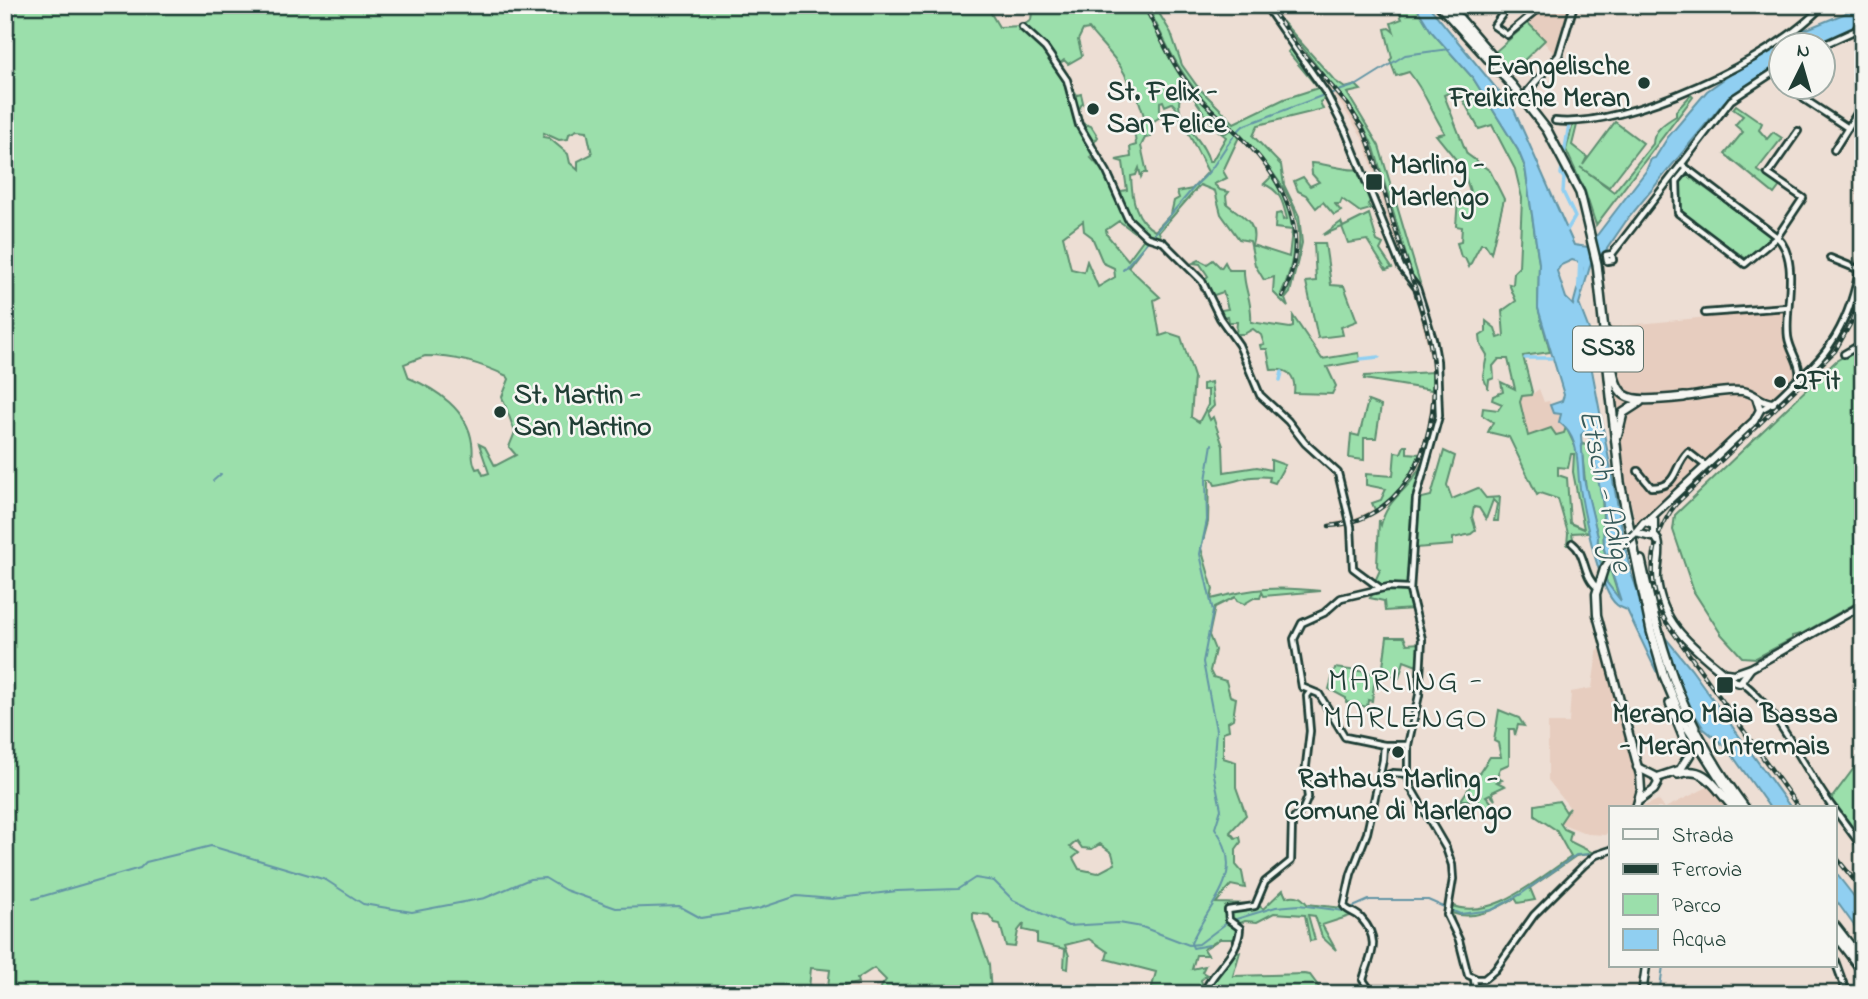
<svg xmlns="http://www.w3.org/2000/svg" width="1868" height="999" viewBox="0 0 1868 999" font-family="'Indie Flower',sans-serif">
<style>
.built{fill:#e7cdbf}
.green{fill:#9bdfab;stroke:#5d8e70;stroke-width:2;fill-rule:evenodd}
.water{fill:#90cff1;stroke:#6395a5;stroke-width:2;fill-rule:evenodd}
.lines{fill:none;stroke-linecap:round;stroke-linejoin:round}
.stream{stroke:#6395a5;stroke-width:2}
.canal{stroke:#90cff1;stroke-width:3.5}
.river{stroke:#90cff1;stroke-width:6}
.minor-casing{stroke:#1f3d34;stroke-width:10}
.major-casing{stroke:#1f3d34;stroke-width:11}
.highway-casing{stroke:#1f3d34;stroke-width:12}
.minor{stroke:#f6f6f2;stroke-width:4.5}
.major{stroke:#f6f6f2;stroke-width:6}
.highway{stroke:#f6f6f2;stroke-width:7}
.rail-casing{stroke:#1f3d34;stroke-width:4.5}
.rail{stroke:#f6f6f2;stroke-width:2;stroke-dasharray:5;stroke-linecap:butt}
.minor-bridge-casing{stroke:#1f3d34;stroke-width:10;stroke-linecap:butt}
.major-bridge-casing{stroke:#1f3d34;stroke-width:11;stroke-linecap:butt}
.minor-bridge{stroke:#f6f6f2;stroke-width:4.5}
.major-bridge{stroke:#f6f6f2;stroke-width:6}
.poi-dot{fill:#1f3d34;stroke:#f6f6f2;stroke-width:2.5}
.labels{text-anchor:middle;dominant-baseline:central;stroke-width:5;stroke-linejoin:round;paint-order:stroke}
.shield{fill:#f6f6f2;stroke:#60746d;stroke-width:2}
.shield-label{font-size:26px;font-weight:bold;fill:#1f3d34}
.poi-label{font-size:28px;font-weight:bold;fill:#1f3d34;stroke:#f6f6f2;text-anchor:start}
.water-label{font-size:30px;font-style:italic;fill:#365a5a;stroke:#f6f6f2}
.quarter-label{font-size:32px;letter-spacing:2px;fill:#1f3d34;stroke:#f6f6f2}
</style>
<rect width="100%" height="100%" fill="#edded4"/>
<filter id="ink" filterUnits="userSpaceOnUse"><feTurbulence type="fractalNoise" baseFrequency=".0143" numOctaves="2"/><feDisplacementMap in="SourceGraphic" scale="14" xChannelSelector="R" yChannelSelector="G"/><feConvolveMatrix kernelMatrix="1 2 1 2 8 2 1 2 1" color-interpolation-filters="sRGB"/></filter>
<g filter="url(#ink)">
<g class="built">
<path d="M1143,5h4l40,75 70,71 32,48 9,42 -4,32 -9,24 -4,-2 11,-28 3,-25 -10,-45 -27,-40 -73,-74z"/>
<path d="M1268,5h4l30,45 48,55 19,31 40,125 26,97 1,32 -6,45 -11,34 -11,18 -23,21 -40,19 -16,1v-5l23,-4 33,-15 27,-31 15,-43 5,-40 -1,-30 -21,-85 -20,-50 -26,-85 -29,-45 -40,-48z"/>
<path d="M1574,5l-17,52 -29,-33 19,-18z"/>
<path d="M1786,309v28l11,41 -161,147 -10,-43 -10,-78 -6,-77z"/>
<path d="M1539,389l5,13 5,-1 4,12 10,4 -4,3 7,7 -2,6 -11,1 -2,-5 -23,7 -8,-35 2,-5 9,-1z"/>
<path d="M1604,645l32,118 -2,45h-23v21l-6,6 -17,-1 -28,-11 10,-15 -22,-28v-57h21l2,-31 21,-4 5,-36z"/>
<path d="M1714,784l20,24h-94l18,-8 7,8z"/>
</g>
<g class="green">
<path d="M5,5h981l13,22 23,-1 9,-6 2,-15h110l42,78 45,45 -6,2 -12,-9 8,11 6,1 5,-4 8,8 -16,34 4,7 -13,6 6,6 9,2 -3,4 1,8c14,12 32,18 25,41l37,12 3,-27 -17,-2 1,-14 6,-1 1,7 4,-1c-4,-16 -6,-28 -23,-35l8,-8c24,40 29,76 9,118l4,3c48,-98 -34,-141 -87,-204 -22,-25 -36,-58 -51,-88h7l17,28 11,32 15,21 37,37 50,-24 34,-11 -30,-36 3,-4 33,45 1,6 -5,3 3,7 -65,16 -5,11 28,29 3,20 15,31 3,27 -12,50 -5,6 3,8 -15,-15 1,-15 -10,3 -9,-15 -5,-24 -11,-2 -18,-25 -6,-23 -15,-6 -41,47 4,10 -14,-3 -21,28 32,30 -6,3 6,36 9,-3 12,4 13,40 -3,40 8,5 9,-17v-15h-5v-6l8,-2 3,24 -7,7 3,7 3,-3 10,29 1,26 33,-5 14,3v-10l14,5 -10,18 -6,-2 1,-4c-22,-3 -35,6 -55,8l-3,-6h-3l-1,43 -7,26 12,41 -2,10c42,-11 66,-13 110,-8l-57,5 -2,-4 -2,6h-6l-10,6 -7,-3 -2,-4 -20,10 -6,28 6,15 -5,21 3,6 13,4 4,15 6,2 -3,21 -5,3 1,8 -6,2v26l13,4v25l10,28 -16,17 5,6 5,-1 1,5 -5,7v16l6,7 3,16 -14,-3 -15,18 41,1 6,5 20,-19 3,7c10,-3 15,-1 21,7l36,4 13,6 -34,11 14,25 -14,-13 -7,-21 -7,-1 7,25 -5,1 -5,-26 -31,-2 -17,9 -12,-1 -7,3 2,5 -7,21 7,2 -7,24 71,-2 6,1 14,19h-114l5,-17 17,-28 1,-10h-13l-16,10 4,6h-12l-4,14 13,-3 -3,6 5,3 -6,5 2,7 -12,-1 5,8h-46l6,-22 -50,-13 2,-7 -19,-13 -24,6 4,11 -1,13 -4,-1 1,-19 -28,-6v-10l-14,-3 1,-7 -6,8 -3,16 -9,-1 -6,-22 -5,-1 -6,-8 -16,-2v6l16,45 2,30h-115l10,-14 -12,-12 -17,11 1,4 -14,3v8h-28l12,-8 2,-16 -19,-2 -2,20 -11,2 2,4h-795zM1089,29c14,19 39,37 42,65l5,-2 9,27 -11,10 2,16 -6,2 1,10 -15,3 7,2 4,28 -6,1 5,27 -21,-45 -15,-16 4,-3 -12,-22 17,27 -5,-16 4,-6 -7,-11 -9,-3 -3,-14 4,-7 -2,-8 -4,1 -19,-30 6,-5 4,4 14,-8 -4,-16 5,-10zM1184,86c16,16 23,38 42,51l-14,24h-3c-7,-28 -43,-42 -25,-75zM1163,101l2,5 7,-3 3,3 33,66 -16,17 -15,3 2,6 -5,3 -3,13 -16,17c-20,-11 -23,-33 -24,-55l5,-1 3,-7 2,9 2,-4h4l-6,-27 4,-8 6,-1v-14l9,-6v-15zM577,130l10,1 5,23 -14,7v9l-8,-7 -2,-9 -19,-16 -6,-1 1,-4 15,7 9,-1 1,-5zM1083,221l1,10 8,6 11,26 11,5 1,9 -17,10 -11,-26 -3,11 -13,-3 -8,-33zM1119,221l15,11 2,-4 9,9 -17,23 -21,-25 -1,-5zM425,356c31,0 54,7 82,20l2,3 -7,18 13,35 -6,15 7,8 -21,11 -10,-19 -6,-3 10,29 -6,2 -3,-7 -4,1c-6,-12 -2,-15 -4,-26 -4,-33 -36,-54 -63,-65l-5,-14zM1077,841l5,7 10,1 8,-5 12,9 3,11 -17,9 -19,-4 -6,-11 6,-5 -9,-6z"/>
<path d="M1389,5h26l16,26 42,47 45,72 7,17 14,96 -1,45 12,44 -27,4 9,36 -1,3 -9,1 -2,6 8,34 23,-8 5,7 8,-2 2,-6 10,21 14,84 -18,1 2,12h-7l1,-12 -10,-34 -18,-6 -3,2 -28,-58 -21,-5 5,-10 -11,-7 1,-7 15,2 4,-6 -10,-4 1,-4 10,-4 -2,-10 14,7 -7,-30h-9l-6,7 1,12 -5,2 -1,9 -5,-13 4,-21 -6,-10 -1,-9 6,-4v-11l9,7 3,10 6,-2 -2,-25 14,-10 -7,-17 4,1 1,-13 5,-5 3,-69 -7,-29 -23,-44 -13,4 -22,-40 -13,6 23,59 23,17 14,28 -13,54 -6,-9h-4l-12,23 -4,-9 -4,-1 -4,-14 4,-1 1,-15 -6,-1 2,-27 -5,-1 -3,-5 5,-2 3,7 13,-4 -9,-27 -26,-32 9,-2c-14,-22 -20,-41 -36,-61l-13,4 -6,-16 2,-2 -7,-29 4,-1 5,4 -3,-9 11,-4 -3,-7zM1571,454h3l-1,18 11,57 -14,-6 -3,-45 -9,-3v-8l10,1z"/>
<path d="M1282,21l53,60 10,7 11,-3 5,5 -14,3 32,53 41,137 -5,2 -41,-137 -10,-21z"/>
<path d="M1528,23l17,17 -33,32 -17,-20z"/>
<path d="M1691,95l2,2 -97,128 -11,-34 -19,-41 7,-26 4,1 -5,20 15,12 -4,8 32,-43 28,21 -34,44 -29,-20 34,25 39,-48c0,-14 13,-22 23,-28v-5z"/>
<path d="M1736,105l26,18 -3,7 8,9 6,-7 9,6 -25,32 23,16 -6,8 -49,-40 18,-22 -8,-7 8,-9 -10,-7z"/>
<path d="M1311,163c15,0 37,9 48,6l12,31 -3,4 3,5 -11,3 -18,-13 -2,5h-5l6,7 -7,4 -11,-13 -7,6 -10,-13 -8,-4 -4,-10 9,-4 7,9 9,-4 -7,-8z"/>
<path d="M1687,175l83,60v5h-4v4l-18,16 -54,-38 -2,1 -12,-13 -1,-28z"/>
<path d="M1369,214l8,27 6,3 -3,6 12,18 -6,2 -19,-30 -19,3 -6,-16 -19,8 18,-13 2,5z"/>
<path d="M1314,243h11l6,42 13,1 13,35 -16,6 2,8 -25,3 -12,-56 10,-1z"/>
<path d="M1199,260l8,4 6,-4 8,8 4,-6 4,8h15c-1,17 9,32 7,52l39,6 3,-1v-11l29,43 37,-6 1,8 -33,6 9,19 -4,8 -38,-1c2,-17 -5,-25 -23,-23l-4,-21h-6l-1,-4 4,-1 -3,-9 -8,-6 -9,5h-8l1,-12h-8l-1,-6 -6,1 -1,-7 7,-1 -5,-17 -12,4 -9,-14 6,-6 -8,-12 -7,-1z"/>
<path d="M1863,345v254l-62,35 -9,2v3l-36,19 -14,-1 -21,-23 -27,-42 -21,-62 2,-15 161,-154z"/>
<path d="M1432,372v18l-68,-11 1,-3z"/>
<path d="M1368,401l13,5 -5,32h-12v22l-15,-2 2,-24 8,2z"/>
<path d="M1581,443l8,4 13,46 2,56 16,52 -13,-18 -10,-32 1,-14 -12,-47z"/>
<path d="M1404,446h3v7l13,1c-8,24 -24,43 -45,56l-3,-7 9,-3 5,-11 -20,-4v-11l27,2 2,-24 6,1z"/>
<path d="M1444,451l11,5 -8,29 5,14 26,-11 8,10 14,-1 -2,24h-4l3,-17 -4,-4 -7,19 -7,-11 -5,-1 -2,10 4,13 -5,4 -18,4v7l-37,3 2,-49 13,-3z"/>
<path d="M1421,465l2,2 -11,36 -5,89 6,17 -28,2 -1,-10 -14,-3 9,-13 -3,-6 4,-9 -3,-4 2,-46 2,5c7,-29 28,-33 40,-60z"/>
<path d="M1387,637h17l3,7 12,-1 -2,23 -13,-5 -5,17 -14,-5 -1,4 -9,-1 -3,25 -4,-1 -1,7 -21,-5v-4l-17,-9 6,-21 47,6z"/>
<path d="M1499,710l20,8 5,8 -6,-1 -3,10 -1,-6h-5v35l-9,4 -3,9 5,3 -5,2 8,4 -13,6 3,8 -5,-6 -4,2 12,14 -13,3 -7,-13h-17l29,-43h11l-3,-14 -4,-2z"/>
<path d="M1863,756v88l-32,-45z"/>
<path d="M1559,801l7,11 4,-4 -10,15 4,6 7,3 -2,9 22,11h11l-26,4 -46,32 5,12 -17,3 -3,-5c-18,11 -42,23 -63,15l4,15 -6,-12v-11c42,17 88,-27 121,-48l-15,-27 -21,-14v-11z"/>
</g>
<g class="water">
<path d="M1415,5h13l86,105 60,135 14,2 58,-76 5,-12 4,-1 13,-21 39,-46 54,-38 36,-20 66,-27v17l-46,22 -37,1v20l-56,36 -98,119 -24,35 -11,7 -12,41 12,31v30l39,205 16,44 45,55 100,139h-21l-43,-60 -23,-19 -20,-31 -28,-27 -29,-61c-3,-2 -7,-2 -10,-5 -18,-13 -35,-100 -38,-124 -2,-21 0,-44 -20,-59l2,-8 -8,-1 -3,-8 12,-4 2,-6 -26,-87 1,-45 -14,-96 -7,-17 -45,-72 -42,-47zM1572,260l7,2 4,6 -10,37 -7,-7 -9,-27 4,-6zM1584,432l5,3 14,69 1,45 17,52 -14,-18 -10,-32 1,-14 -14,-58 -3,-44z"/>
<path d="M1835,872l28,36v30l-28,-39z"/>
</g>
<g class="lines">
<g class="stream">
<path d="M1329,94l28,-9 48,-30 44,-6"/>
<path d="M1123,270l73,-85c23,-19 27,-41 47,-59l81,-31"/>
<path d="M213,481l8,-7"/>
<path d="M33,899l107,-31 6,-6 65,-16 115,34 37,24 49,8 73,-14 45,-19 15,-1 20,12 51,18 63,-2 22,12 57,-9 39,-13 35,3 65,-8 61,-2 17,-11 19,3 19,19 55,26 51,-3 23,4 47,18 10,-1 29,-22"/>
<path d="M1451,910l9,4 32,-4 29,-16 55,-39 19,-1"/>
<path d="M1233,920l43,-13 23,-2 45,6 25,-11h59l16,7"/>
<path d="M1209,945l-16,3 -2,-5c19,-43 57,-68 24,-115l6,-19 -8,-39 3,-40 -13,-68 10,-51 -13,-57 7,-34 -1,-40 6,-36"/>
<path d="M1663,994l-3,-7 3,-21"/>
</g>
<g class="canal">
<path d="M1567,230l8,-13 -12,-25 1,-14 -3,-4 8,-50"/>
<path d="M1525,358h26"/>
<path d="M1360,359l19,-2"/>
<path d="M1280,380l2,-8"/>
</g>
<path class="river" d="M1580,289l1,-28"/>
<g class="minor-casing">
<g id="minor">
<path d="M1265,5l61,88 20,39 55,135 16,21 16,51 4,22 2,55 -23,83 -6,92 12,48 -3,56 -11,50v29l3,14 35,60 6,17 1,14 -6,36 12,25 9,35 9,4h7l11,-9 39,-55 50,-50 12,-10 15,-5"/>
<path d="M1493,5l13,4"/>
<path d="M1526,5l-20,4 -12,17 13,9 36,-30"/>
<path d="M1860,5l3,12"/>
<path d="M1022,27l23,21 22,32 12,45 28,47 21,47 19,18 16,5 39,39 18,37 19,27 21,50 28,26 17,22 33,30 11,45"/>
<path d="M1857,28l6,26"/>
<path d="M1821,46l42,-19"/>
<path d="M1795,88l9,11 44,29"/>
<path d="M1528,91l31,-36 15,-50"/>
<path d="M1555,121c70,8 222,-63 268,-116"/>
<path d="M1834,150l29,-46"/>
<path d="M1681,164l96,73c24,24 7,70 11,100 2,15 14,27 11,42"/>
<path d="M1686,170l-9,11 1,32 67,51 32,-27 26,-39 -35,-24 30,-43"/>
<path d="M1862,224h1"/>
<path d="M1612,254l1,6 -6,1 -1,-6 6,-1 119,-154 49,-32"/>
<path d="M1830,258l32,13"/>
<path d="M1705,313l83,-6"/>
<path d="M1844,354l19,-11"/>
<path d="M1760,410c16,-7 25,-20 38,-31 43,-33 59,-82 65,-134"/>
<path d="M1638,471l13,16c28,0 21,-19 37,-35l18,14"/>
<path d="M1351,527l2,41 27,20"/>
<path d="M1572,543c15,11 10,33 26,45"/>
<path d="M1742,682c39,31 61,86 91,126"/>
<path d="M1408,745h-24l-39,-8 -26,-43 -17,-7 -8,-48 8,-16 22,-10 17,-15 47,-11 21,1"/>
<path d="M1379,778l14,-5 15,1"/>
<path d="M1835,810l28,38"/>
<path d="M1835,961l12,33"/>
<path d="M1474,979l2,15"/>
<path d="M1203,994c9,-24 36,-39 37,-66l-11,-8 -1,-10 27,-4 10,-24 26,-21 1,-40 11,-12 5,-12 -3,-23 5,-43 -3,-35 3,-4"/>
<path d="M1373,994l-10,-14c6,-23 20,-38 -2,-62 -5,-6 -13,-6 -17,-12l7,-32 16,-41 16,-73 1,-15"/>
</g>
</g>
<g class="major-casing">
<g id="major">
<path d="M1684,397c18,-2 39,-8 58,-6 13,1 18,12 31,12"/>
<path d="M1647,521l107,-100 6,-11 -4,-13"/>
<path d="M1635,533l9,-11 9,3"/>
<path d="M1635,533l21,5"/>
<path d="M1654,536v-16"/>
<path d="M1658,541c4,12 -2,25 -1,38 5,50 41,71 76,102"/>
<path d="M1604,569l-8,25 1,21 43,160 1,15 -5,18"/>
<path d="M1726,673l8,1 17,-6 112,-63"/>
<path d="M1733,681l7,2 10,-14"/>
<path d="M1637,767l18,9 3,7 -4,7 -14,10"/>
<path d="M1642,994l4,-28"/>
</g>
</g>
<g class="highway-casing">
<g id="highway">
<path d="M1439,5l72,79 36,46 33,63 17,71 23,218 31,149 13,45 18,43 57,89"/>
<path d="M1448,5l45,52"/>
<path d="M1606,331c12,68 4,74 78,66"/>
<path d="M1618,434l5,-21 17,-11"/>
<path d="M1641,560c21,99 43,166 104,248"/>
<path d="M1678,774c29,-10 38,16 56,34"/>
<path d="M1656,778l24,-8 10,-16 -20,-51"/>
<path d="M1835,926l28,36"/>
<path d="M1835,935l28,37"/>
</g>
</g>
<use href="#minor" class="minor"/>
<use href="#major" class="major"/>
<use href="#highway" class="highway"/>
<g class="rail-casing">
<g id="rail">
<path d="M1144,5c16,30 29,63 51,88 13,15 29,27 43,41 46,45 75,99 45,162"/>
<path d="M1269,5l30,44 49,56 16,26c13,31 21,65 31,97 13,41 31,84 37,128 10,72 -18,163 -103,170"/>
<path d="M1856,5l7,28"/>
<path d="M1799,808l-133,-186c-21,-39 -17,-83 10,-118l159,-153 17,-30 11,-39"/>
<path d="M1835,856l28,35"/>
</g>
</g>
<use href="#rail" class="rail"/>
<g class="minor-bridge-casing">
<path id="minor-bridge" d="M1349,518l2,9"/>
</g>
<g class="major-bridge-casing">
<g id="major-bridge">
<path d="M1656,538l2,3"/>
<path d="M1604,569l14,-21 17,-15"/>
</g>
</g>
<use href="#minor-bridge" class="minor-bridge"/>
<use href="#major-bridge" class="major-bridge"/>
</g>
</g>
<g class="poi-dot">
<circle cx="1644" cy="83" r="7"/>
<circle cx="1093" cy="109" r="7"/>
<rect x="1365" y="173" width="18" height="18" rx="3.5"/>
<circle cx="1780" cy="382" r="7"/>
<circle cx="500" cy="412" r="7"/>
<rect x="1716" y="676" width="18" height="18" rx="3.5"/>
<circle cx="1398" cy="752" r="7"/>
</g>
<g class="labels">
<rect class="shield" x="1573" y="326.5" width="70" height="45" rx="5"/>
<g class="shield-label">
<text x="1608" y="349">SS38</text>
</g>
<g class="poi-label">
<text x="1630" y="67" text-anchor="end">Evangelische<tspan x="1630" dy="32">Freikirche Meran</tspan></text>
<text x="1107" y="93">St. Felix -<tspan x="1107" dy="32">San Felice</tspan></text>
<text x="1390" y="166">Marling -<tspan x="1390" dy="32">Marlengo</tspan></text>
<text x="1794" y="382">2Fit</text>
<text x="514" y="396">St. Martin -<tspan x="514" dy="32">San Martino</tspan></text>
<text x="1725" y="715" text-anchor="middle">Merano Maia Bassa<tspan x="1725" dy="32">- Meran Untermais</tspan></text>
<text x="1398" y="780" text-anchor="middle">Rathaus Marling -<tspan x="1398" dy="32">Comune di Marlengo</tspan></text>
</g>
<g class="water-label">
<text transform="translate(1604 491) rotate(78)">Etsch - Adige</text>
</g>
<g class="quarter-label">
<text x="1406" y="682">MARLING -<tspan x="1406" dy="37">MARLENGO</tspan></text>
</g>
</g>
<rect width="1868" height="999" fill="none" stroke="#f6f6f2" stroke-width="28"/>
<rect x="14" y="14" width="1840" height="971" fill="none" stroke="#1f3d34" stroke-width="2.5" filter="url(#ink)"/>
<rect x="1609" y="806" width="228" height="161" fill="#f6f6f2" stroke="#a0aca6" stroke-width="2"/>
<rect x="1623" y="829" width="35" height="10" fill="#f6f6f2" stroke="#a0aca6" stroke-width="2"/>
<text x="1672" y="842" font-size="21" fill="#1f3d34">Strada</text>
<rect x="1623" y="864" width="35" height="10" fill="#1f3d34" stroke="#a0aca6" stroke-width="2"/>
<text x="1672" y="876" font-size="21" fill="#1f3d34">Ferrovia</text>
<rect x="1623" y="894" width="35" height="21" fill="#9bdfab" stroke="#a0aca6" stroke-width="2"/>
<text x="1672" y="912" font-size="21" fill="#1f3d34">Parco</text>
<rect x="1623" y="929" width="35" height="21" fill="#90cff1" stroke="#a0aca6" stroke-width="2"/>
<text x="1672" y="946" font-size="21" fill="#1f3d34">Acqua</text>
<g transform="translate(1802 66) rotate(5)"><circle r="33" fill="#f6f6f2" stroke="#a0aca6" stroke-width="2"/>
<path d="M0-5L12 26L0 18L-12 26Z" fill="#1f3d34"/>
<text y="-10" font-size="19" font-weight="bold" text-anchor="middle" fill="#1f3d34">N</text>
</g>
</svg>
